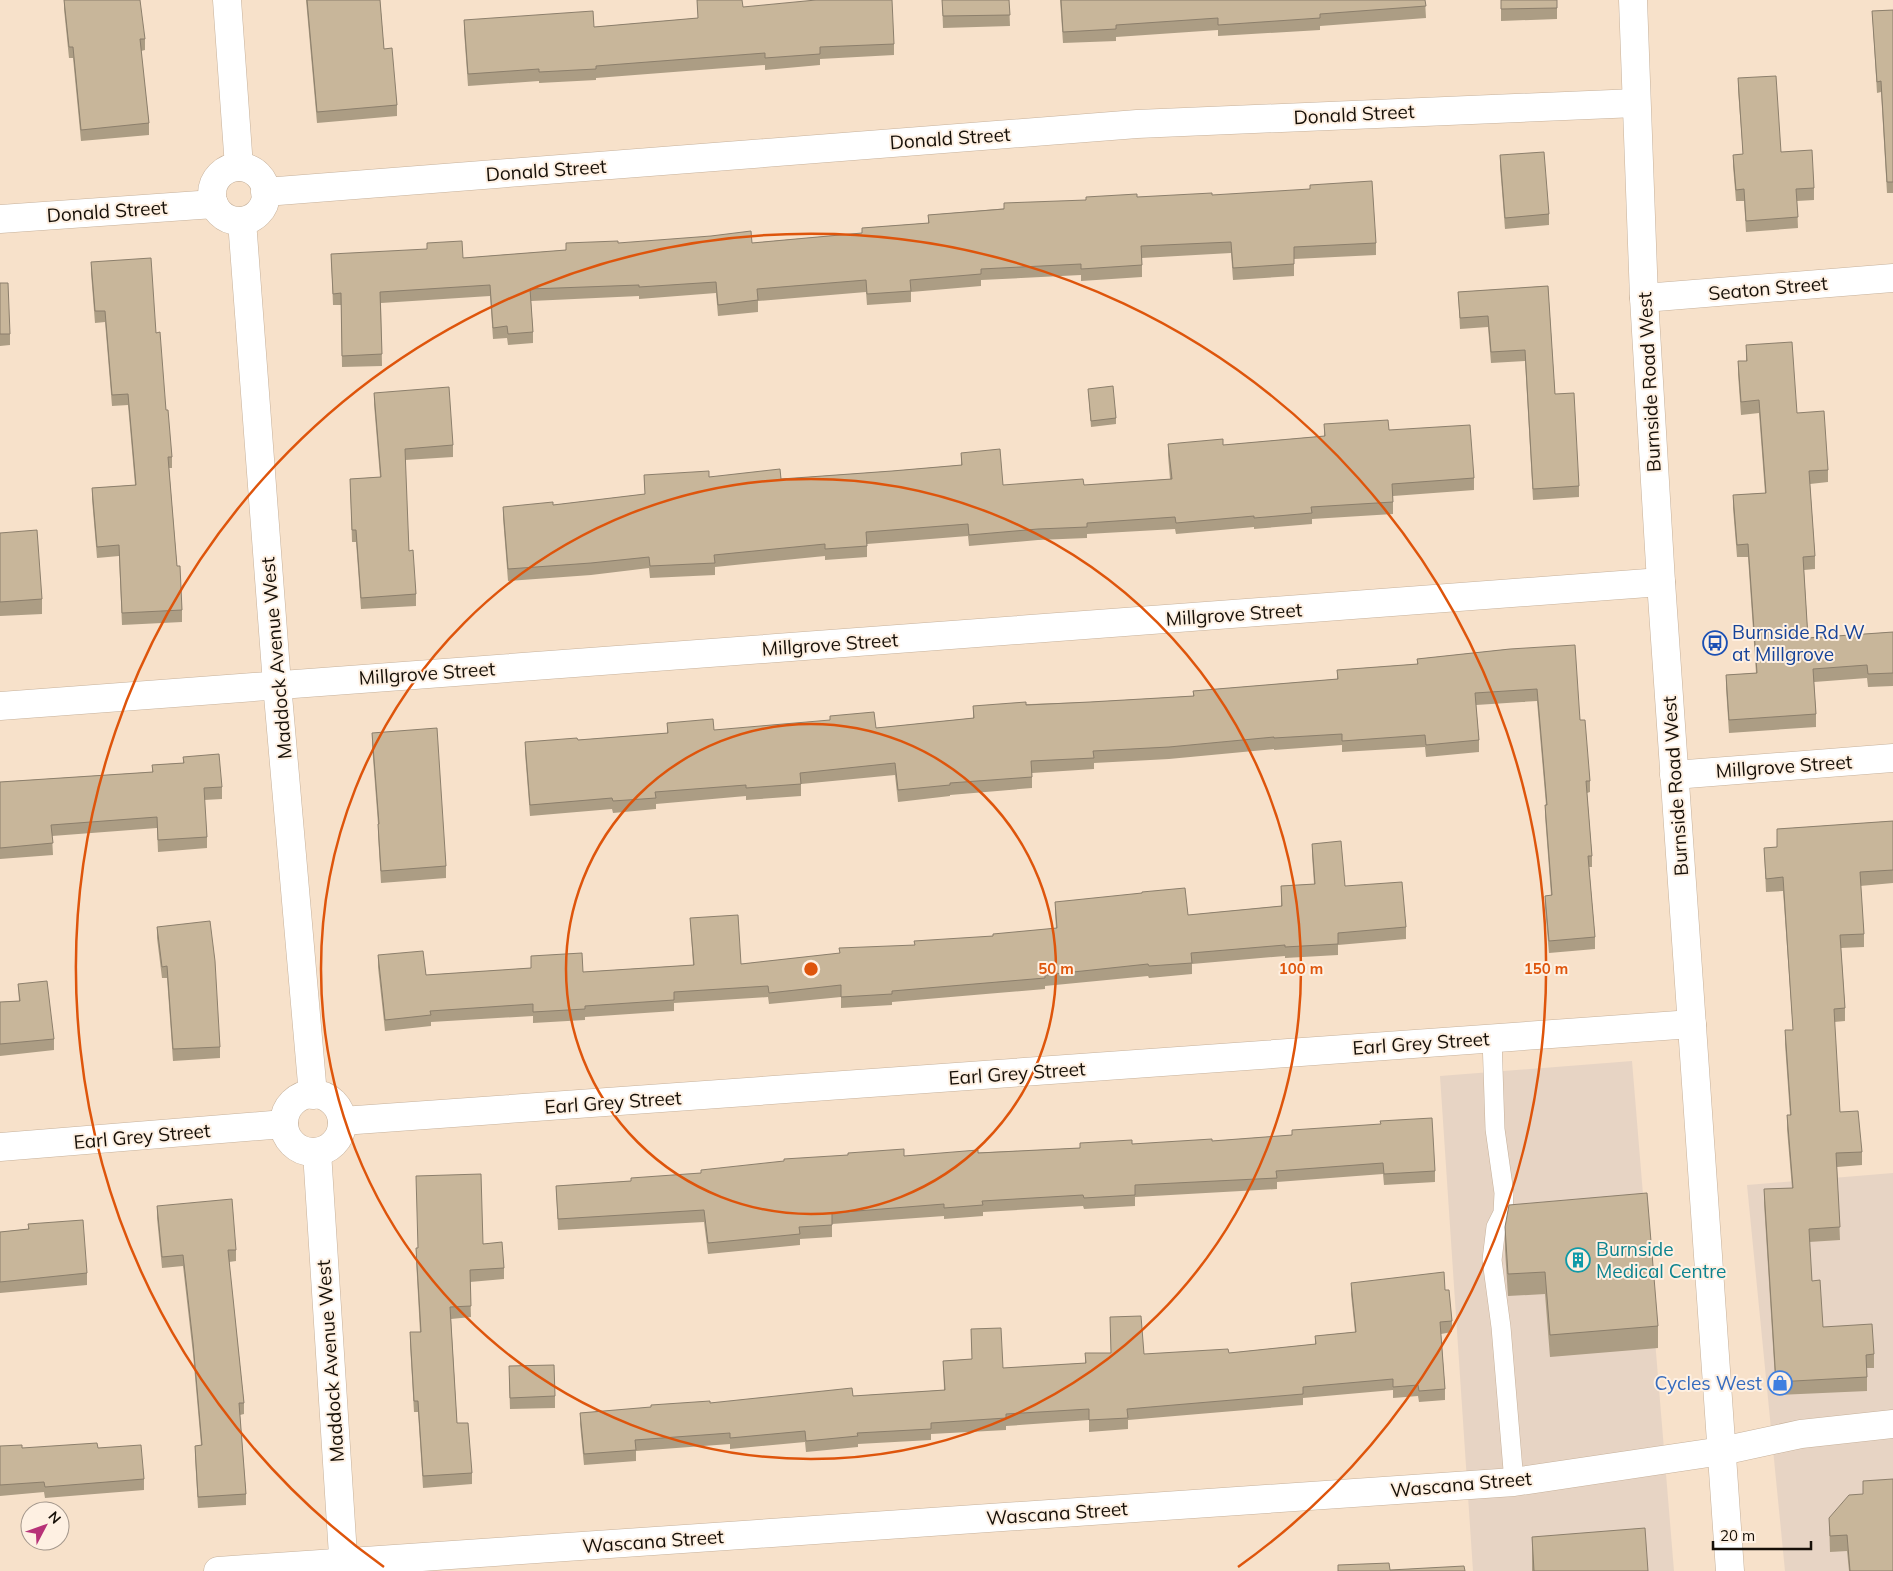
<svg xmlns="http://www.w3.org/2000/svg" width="1893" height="1571" viewBox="0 0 1893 1571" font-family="Mulish,sans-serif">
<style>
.commercial{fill:#e7d4c4}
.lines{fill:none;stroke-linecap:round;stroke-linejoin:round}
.service-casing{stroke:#c6b19b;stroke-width:20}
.minor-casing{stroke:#c6b19b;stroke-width:29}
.secondary-casing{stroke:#c6b19b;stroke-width:29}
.service{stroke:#fff;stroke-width:19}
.minor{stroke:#fff;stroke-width:28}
.secondary{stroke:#fff;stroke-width:28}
.wall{fill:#ac9d84}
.building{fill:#c8b69a;stroke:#8c7f6c}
.ring{fill:none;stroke:#de550c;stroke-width:2.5}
.labels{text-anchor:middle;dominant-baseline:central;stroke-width:4;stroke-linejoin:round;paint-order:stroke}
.street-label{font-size:19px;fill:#171008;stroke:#fef0e2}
.transit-label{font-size:19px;fill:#164399;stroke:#fef0e2;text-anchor:start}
.culture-label{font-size:19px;fill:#0d838f;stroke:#fef0e2;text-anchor:start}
.shop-label{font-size:19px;fill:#366cbe;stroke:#fef0e2;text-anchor:end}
.centre{fill:#de550c;stroke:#fef0e2;stroke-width:2.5}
.ring-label{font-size:15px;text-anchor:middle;font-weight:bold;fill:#de550c;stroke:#fef0e2;stroke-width:4;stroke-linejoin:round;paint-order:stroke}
</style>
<rect width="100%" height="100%" fill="#f7e1ca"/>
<g class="commercial">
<path d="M1632,1061l42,510h-201l-33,-495z"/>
<path d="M1893,1173v398h-108l-38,-386z"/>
</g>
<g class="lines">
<g class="service-casing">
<path id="service" d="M1492,1038l3,91 9,64 -1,20 -7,14 -4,33 9,67 13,155"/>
</g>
<g class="minor-casing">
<g id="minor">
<path d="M227,0l12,167"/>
<circle cx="239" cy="194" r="27"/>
<path d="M265,192l872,-68 499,-21"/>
<path d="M0,219l214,-15"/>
<path d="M242,221l35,463 36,411"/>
<path d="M1644,298l249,-20"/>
<path d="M0,706l1661,-124"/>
<path d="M1674,775l219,-17"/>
<circle cx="313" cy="1123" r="29"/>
<path d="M342,1121l1350,-97"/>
<path d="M0,1147l284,-23"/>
<path d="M317,1152l27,419"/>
<path d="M218,1571l1296,-89 208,-31 79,-17 92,-10"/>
</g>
</g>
<g class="secondary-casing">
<path id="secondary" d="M1633,0l11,298 17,284 69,989"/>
</g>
<use href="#service" class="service"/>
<use href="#minor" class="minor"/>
<use href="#secondary" class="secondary"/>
</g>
<g class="wall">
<path d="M64,0l81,39v11l-4,1 8,72v12l-68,6 -8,-83h-4l-5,-49z"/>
<path d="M306,0h74l4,49 13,56v11l-80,7z"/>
<path d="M697,0l46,7 151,37v11l-74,4v6l-55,5v-5l-169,13v2l-57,3v-2l-71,5 -4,-55v-11l130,7 104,-9z"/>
<path d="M942,0h67l1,26 -67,2z"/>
<path d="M1060,0h365l1,18 -106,8v4l-102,6v-6l-102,7v4l-53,2z"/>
<path d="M1501,0h56v19l-56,2z"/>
<path d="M1893,10v183h-6l-6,-101 -4,1 -5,-82z"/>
<path d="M1738,78l43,74 33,36v12l-17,1 1,27 -52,4 -2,-31h-8l-3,-35v-11l10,-1 -5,-64z"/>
<path d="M1500,155l49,59v11l-44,4 -5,-63z"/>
<path d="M1212,195l164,48v12l-82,4v17l-61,4 -2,-27 -89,5v19l-61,4v-6l-100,5v6l-70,6v10l-44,3 -1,-13 -108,9v11l-40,4 -2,-23 -77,6v-3l-108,5 2,31v11l-25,2 -1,-7 -14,1 -3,-43 -109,7 1,63 -40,1 -1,-62h-8l-2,-51 132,4 103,-8 52,-7h134l110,-10v-5l66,-5v-8l209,-18z"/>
<path d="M91,262l65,71 16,124v11h-3l8,98 5,44v12l-60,3 -3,-69 -22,2 -5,-59v-11l43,-3 -7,-80 -16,1 -7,-84 -10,1 -4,-50z"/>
<path d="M0,283l10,51v11l-10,1z"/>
<path d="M1548,286l7,108 24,92v11l-46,3 -8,-139 -34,2 -3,-36 -28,2 -2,-37z"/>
<path d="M1746,345l51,68 31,57v12l-18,2 5,72v13l-11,1 4,68 85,-6v54l-25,1 -1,-9 -53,4 2,32v13l-87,6 -3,-45v-13l30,-2 -8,-116h-11l-4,-49v-13l32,-2 -6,-80 -18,2 -3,-41v-13h8z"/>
<path d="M1088,389l28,29v6l-25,3z"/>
<path d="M374,393l79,52v12l-48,3 4,91 7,43v12l-55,3 -5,-67h-4l-2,-63 30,-2 -6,-73z"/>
<path d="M1324,424l65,6 85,48v12l-81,6v18l-81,5v5l-58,5v-2l-78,7 -1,-5 -88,5v4l-49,2 -69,6 -1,-10 -101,8v13l-42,3v-4l-110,11v8l-65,3 -1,-10 -58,7 -83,6 -5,-63v-11l50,-2 92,-11 -1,-19 137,4 111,-8 69,-6v-12l42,32h81l86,-6 -2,-24v-11l55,1 101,-9z"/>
<path d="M0,533l42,66v15l-42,2z"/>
<path d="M1510,649l70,71 10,61v11l-3,1 5,63v11h-3l6,70v12l-46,4 -4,-45v-12l6,-1 -6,-79v-11h1l-9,-104 -61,4 3,35v12l-53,5 -1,-10 -83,5v-7l-68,5v-1l-105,10 -75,4v6l-62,4v15l-82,7v1l-52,6 -3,-27 -94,9v12l-55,4v-4l-90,8v5l-43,4 -1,-4 -82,7 -5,-63v-11l53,-2 89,-7v-10l47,7 162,-2 97,-10v-12l117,-4 103,-6v-5l144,-12v-9l80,-6v-5z"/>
<path d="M372,733l74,133v12l-65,5 -3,-48v-11l-6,-79z"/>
<path d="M183,757l39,30v12l-18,1 3,37v11l-49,4 -1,-24 -105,8 1,19 -53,4v-77l152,-10v-7l31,-2z"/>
<path d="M1893,821v62l-33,3 4,48v13l-23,1 4,60v13l-11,1 6,90 22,40v13l-25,2 3,73 -31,2 3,39 11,46 51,27v14h-7v23l-91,4 -12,-192v-14l28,-1 -5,-59v-14h3l-5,-71v-14h8l-10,-139 -17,1 -2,-44 13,-1v-18z"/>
<path d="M1312,844l33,42 61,41v12l-68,6v10l-53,3v-2l-93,8v10l-43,4 -1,-2 -103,10v3l-153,13v3l-51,3v-11l-72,7 -1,-7 -94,6v8l-89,6v3l-52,3v-7l-102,6v4l-46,5 -7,-64v-12l48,20 105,-7v-12l52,16 110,-7 -3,-47 51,46 173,-19 79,-9 63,-8 -1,-15v-11l133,13 93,-9v-20l33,-2 -2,-29z"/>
<path d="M157,927l63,120v11l-47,3 -6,-83h-5l-5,-40z"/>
<path d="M18,984l36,55v11l-54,6v-54l19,-1z"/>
<path d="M1292,1135l143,36v11l-51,3 -1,-11 -106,8v7l-142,8v9l-51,3 -1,-3 -100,6v4l-39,3v-3l-112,8v13l-32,2v6l-92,9 -4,-32 -146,8 -2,-44 75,-5 70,-8 203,-17 176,-8 52,-4 80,-3z"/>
<path d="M157,1206l79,44v11l-7,1 15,141v11l-4,1 6,79v11l-48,3 -3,-51v-11l6,-1 -8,-91 -10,-88 -21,2 -5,-50z"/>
<path d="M28,1224l59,49v12l-87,8v-61l28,-3z"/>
<path d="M1505,1227l153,99v22l-108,9 -5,-63 -37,2 -3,-46z"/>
<path d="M483,1244l21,24v11l-34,3 1,35 -20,2 6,104 15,50v11l-49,4 -5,-76h-4l-4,-68v-12h10l-4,-73v-11z"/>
<path d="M1351,1283l94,7 7,31v11l-11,2 4,55v11l-26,2 -1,-6 -25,2v-8l-90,8v7l-175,15v9l-39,3v-12l-83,6v4l-75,4v6l-73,4v3l-52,5 -1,-10 -75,7v-5l-94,7v10l-52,4 -4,-41v-11l130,-10 143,-7 91,-6 -1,-29 29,-2 -1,-30 32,39 82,-5v-10l59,1 85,-1 86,-9v-8l40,-4 -4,-38z"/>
<path d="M509,1378l46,18v12l-45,1z"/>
<path d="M0,1446l22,2h76l46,31v11l-99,8 -1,-6 -44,4z"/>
<path d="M1863,1481l30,90h-44l-2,-20 -17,1 -1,-34 34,-24z"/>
<path d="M1532,1537l116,34h-116z"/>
</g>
<g class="building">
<path d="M64,0h76l5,39h-5l9,84 -68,7 -8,-83h-4z"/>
<path d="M307,0h73l4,49 8,-1 5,57 -80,7z"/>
<path d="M697,0h45l1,7 73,-7h76l2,44 -74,3v7l-55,4v-5l-169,13v3l-57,3v-3l-71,5 -4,-54 129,-9 1,16 104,-9z"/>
<path d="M942,0h67l1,15 -67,1z"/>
<path d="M1061,0h364l1,6 -106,8v4l-102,7v-7l-102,7v4l-53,3z"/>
<path d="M1501,0h56v8l-56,1z"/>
<path d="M1893,10v172h-6l-6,-101 -4,1 -5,-71z"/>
<path d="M1776,76l5,76 31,-2 2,38 -18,1 2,28 -52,4 -2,-32 -8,1 -3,-35 10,-1 -5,-76z"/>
<path d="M1544,152l5,62 -44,4 -5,-63z"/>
<path d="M1372,181l4,62 -82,4v17l-61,4 -2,-26 -90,4 1,19 -61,4v-5l-100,5v5l-71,6 1,11 -44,3 -1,-14 -109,9 1,11 -40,5 -2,-23 -77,5v-2l-109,4 3,43 -25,2 -1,-8 -14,2 -3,-43 -110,7 2,62 -40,2 -1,-63 -8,1 -2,-40 96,-5v-6l35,-2 1,17 103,-8v-7l52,-2v2l93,-7 40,-5 1,12 110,-10v-5l67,-5 -1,-8 76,-6v-6l82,-3v-3l51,-3v3l75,-4v2l98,-6v-4z"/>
<path d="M151,258l5,75 4,-1 6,78h2l4,47h-4l9,109h3l2,44 -60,3 -3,-68 -22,2 -5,-59 44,-3 -8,-91 -16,1 -7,-84h-10l-4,-49z"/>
<path d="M0,283h8l2,51h-10z"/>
<path d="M1548,286l7,108 19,-1 5,93 -46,3 -8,-139 -34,2 -3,-36 -28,2 -2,-26z"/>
<path d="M1792,342l5,71 27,-2 4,59 -19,1 6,85 -12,1 5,81 85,-6v41l-25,1 -1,-9 -54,4 3,45 -87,6 -3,-45 31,-2 -9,-129 -11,1 -4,-50 33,-2 -7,-93 -18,2 -3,-41h9l-1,-16z"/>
<path d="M1113,386l3,32 -25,3 -3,-32z"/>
<path d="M449,387l4,58 -48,4 4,102 4,-1 3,44 -55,4 -5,-68h-4l-2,-51 31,-2 -7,-84z"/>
<path d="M1388,420l1,10 81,-5 4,53 -82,6 1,18 -82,5 1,6 -58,5v-2l-78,7 -1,-6 -88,6v4l-49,2 -69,6 -1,-11 -102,8 1,14 -42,3v-5l-111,11 1,8 -65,3 -1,-9 -58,6 -83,6 -5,-62 50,-5v3l92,-11 -1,-19 65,-4v6l71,-8 1,10 111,-8 70,-6 -1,-12 39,-4 3,36 80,-6 1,6 88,-6 -4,-35 55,-5v6l102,-9 -1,-12z"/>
<path d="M37,530l5,69 -42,3v-69z"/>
<path d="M1575,645l5,75h5l5,61h-4l6,75h-4l7,81 -46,4 -4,-45 7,-1 -7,-90h2l-10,-116 -62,4 4,47 -53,5 -1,-10 -83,6v-7l-68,4v-1l-105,10 -76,4 1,7 -63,3 1,16 -82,6v2l-52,5 -3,-27 -95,10 1,11 -55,4v-3l-91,7 1,6 -43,3 -1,-3 -82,7 -5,-63 52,-4 1,2 90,-7 -1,-10 46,-4 1,11 116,-10v-4l44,-4 2,16 98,-10 -1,-12 53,-4v3l64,-3 104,-6 -1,-5 145,-12 -1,-9 81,-6 -1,-5 93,-10z"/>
<path d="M437,728l9,138 -65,5 -3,-47h1l-7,-91z"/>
<path d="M219,754l3,33 -18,1 3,49 -49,3 -1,-23 -106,8 2,18 -53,5v-66l153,-10 -1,-7 32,-2 -1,-6z"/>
<path d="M1893,821v49l-33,2 4,62 -24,1 5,73 -11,1 6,103 18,-1 4,41 -26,1 4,74 -31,2 3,52 8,-1 3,47 49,-3 2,30 -8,1 1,22 -91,5 -12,-193 29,-1 -6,-73h4l-6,-85h8l-10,-153 -17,2 -2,-31 13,-1v-18z"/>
<path d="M1341,841l4,45 57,-4 4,45 -68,6v11l-53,3v-2l-94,8 1,10 -43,3 -1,-2 -103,11v3l-153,13v3l-51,3v-12l-72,8 -1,-7 -94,6v8l-89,6v3l-52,3v-8l-103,7 1,4 -46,5 -7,-65 45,-4 3,24 105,-7v-12l51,-3 1,19 111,-7 -4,-47 48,-3 3,49 99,-11 -1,-5 76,-3 -1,-4 79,-5v-2l64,-6 -2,-26 87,-9v-1l43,-4 3,27 94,-9 -1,-20 34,-2 -3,-40z"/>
<path d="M210,921l5,40 5,86 -47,2 -6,-83 -5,1 -5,-40z"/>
<path d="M47,981l7,58 -54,5v-42l20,-1 -2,-17z"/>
<path d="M1432,1118l3,53 -51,3 -1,-11 -107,8 1,7 -142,7v10l-51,3 -1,-3 -101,6 1,4 -39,3v-4l-112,9v12l-33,2 1,7 -92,9 -4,-33 -146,9 -2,-33 75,-5v-3l70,-5v-3l83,-9v-2l64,-4v-2l56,-4v7l74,-6v3l102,-5v-5l52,-3v4l80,-5v2l80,-6v-5l89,-6 -1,-3z"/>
<path d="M481,1174l2,70 19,-2 2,26 -34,2 1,36 -21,1 7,116h11l4,50 -49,3 -5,-75h-4l-4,-69h11l-5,-84h2l-2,-72z"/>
<path d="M1647,1193l11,133 -108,9 -5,-63 -37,2 -3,-47 4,-22z"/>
<path d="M232,1199l4,51h-8l16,153h-5l7,91 -48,3 -3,-51 7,-1 -9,-102 -10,-88 -21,2 -5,-51z"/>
<path d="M83,1220l4,53 -87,9v-50l29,-3 -1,-5z"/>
<path d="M1444,1272l1,18h4l3,31 -12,1 5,67 -26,2 -1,-6 -25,2v-8l-90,8v7l-176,15 1,9 -39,2v-11l-83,5v4l-75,5v6l-74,4 1,3 -52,5 -1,-10 -75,7v-5l-95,7 1,10 -52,4 -4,-41 71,-6v-2l59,-4v2l142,-15 1,8 92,-6 -2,-29 29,-2 -1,-30 30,-1 2,40 83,-5 -1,-10h26l-1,-36 31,-1 3,38 84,-5 1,4 87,-9 -1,-8 41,-4 -5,-49z"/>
<path d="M554,1365l1,31 -45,2 -1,-32z"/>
<path d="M97,1443l1,5 43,-3 3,34 -99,8 -1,-5 -44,3v-39l22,-1v3z"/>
<path d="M1893,1479v92h-43l-3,-36 -17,1 -1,-18 20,-23 14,-1v-13z"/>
<path d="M1645,1528l3,43h-114l-2,-34z"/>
<path d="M1389,1563l1,7 74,-4 1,5h-127v-6z"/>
</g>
<g class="ring">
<circle cx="811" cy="969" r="245"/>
<circle cx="811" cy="969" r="490"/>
<path d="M384 1567A735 735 0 1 1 1238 1567"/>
</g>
<defs>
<g id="bus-ring" transform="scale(1.25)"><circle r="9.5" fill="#fef0e2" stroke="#1a4fb4" stroke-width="1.5"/><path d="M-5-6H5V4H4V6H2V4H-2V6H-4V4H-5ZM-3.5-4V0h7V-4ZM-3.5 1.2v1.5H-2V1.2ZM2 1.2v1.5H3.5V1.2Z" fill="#1a4fb4"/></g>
<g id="building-ring" transform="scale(1.25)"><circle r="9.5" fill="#fef0e2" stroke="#0f9aa8" stroke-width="1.5"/><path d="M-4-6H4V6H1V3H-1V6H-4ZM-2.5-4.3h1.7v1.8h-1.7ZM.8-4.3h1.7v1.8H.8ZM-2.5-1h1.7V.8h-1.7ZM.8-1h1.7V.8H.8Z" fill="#0f9aa8"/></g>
<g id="shop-ring" transform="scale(1.25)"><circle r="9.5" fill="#fef0e2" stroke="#3f7fe0" stroke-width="1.5"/><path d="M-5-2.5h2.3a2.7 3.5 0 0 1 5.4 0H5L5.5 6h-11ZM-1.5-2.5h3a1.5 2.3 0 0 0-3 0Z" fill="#3f7fe0"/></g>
</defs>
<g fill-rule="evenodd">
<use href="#bus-ring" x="1715" y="643"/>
<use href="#building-ring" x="1578" y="1260"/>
<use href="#shop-ring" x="1780" y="1383"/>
</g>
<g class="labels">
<g class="street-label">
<text transform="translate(1354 114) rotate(-3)">Donald Street</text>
<text transform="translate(950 138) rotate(-4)">Donald Street</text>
<text transform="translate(546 170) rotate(-4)">Donald Street</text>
<text transform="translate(107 211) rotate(-4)">Donald Street</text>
<text transform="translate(1768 288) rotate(-5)">Seaton Street</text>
<text transform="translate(1649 382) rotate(-93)">Burnside Road West</text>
<text transform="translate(1234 614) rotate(-4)">Millgrove Street</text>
<text transform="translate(830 644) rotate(-4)">Millgrove Street</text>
<text transform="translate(276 658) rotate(-95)">Maddock Avenue West</text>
<text transform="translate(427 673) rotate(-4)">Millgrove Street</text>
<text transform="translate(1784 766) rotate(-4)">Millgrove Street</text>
<text transform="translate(1675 786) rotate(-94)">Burnside Road West</text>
<text transform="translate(1421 1043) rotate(-4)">Earl Grey Street</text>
<text transform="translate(1017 1073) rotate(-4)">Earl Grey Street</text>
<text transform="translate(613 1102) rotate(-4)">Earl Grey Street</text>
<text transform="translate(142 1136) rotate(-5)">Earl Grey Street</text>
<text transform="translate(330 1361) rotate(-94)">Maddock Avenue West</text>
<text transform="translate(1461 1484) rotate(-5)">Wascana Street</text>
<text transform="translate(1057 1513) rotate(-4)">Wascana Street</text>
<text transform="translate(653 1541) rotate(-4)">Wascana Street</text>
</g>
<g class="transit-label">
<text x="1732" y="632">Burnside Rd W<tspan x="1732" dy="22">at Millgrove</tspan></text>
</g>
<g class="culture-label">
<text x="1596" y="1249">Burnside<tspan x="1596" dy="22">Medical Centre</tspan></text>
</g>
<g class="shop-label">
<text x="1762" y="1383">Cycles West</text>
</g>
</g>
<circle cx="811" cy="969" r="8" class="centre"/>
<g class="ring-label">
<text x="1056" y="974">50 m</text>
<text x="1301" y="974">100 m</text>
<text x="1546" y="974">150 m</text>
</g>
<g transform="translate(45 1526) rotate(49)"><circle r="24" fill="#fef0e2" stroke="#a2968b"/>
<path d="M0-4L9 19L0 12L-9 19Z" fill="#b73278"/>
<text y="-8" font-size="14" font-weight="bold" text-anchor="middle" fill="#171008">N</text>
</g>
<path d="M1713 1541v8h98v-8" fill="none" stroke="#171008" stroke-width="2.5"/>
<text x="1720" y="1541" font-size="15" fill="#171008" stroke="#fef0e2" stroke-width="4" paint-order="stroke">20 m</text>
</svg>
